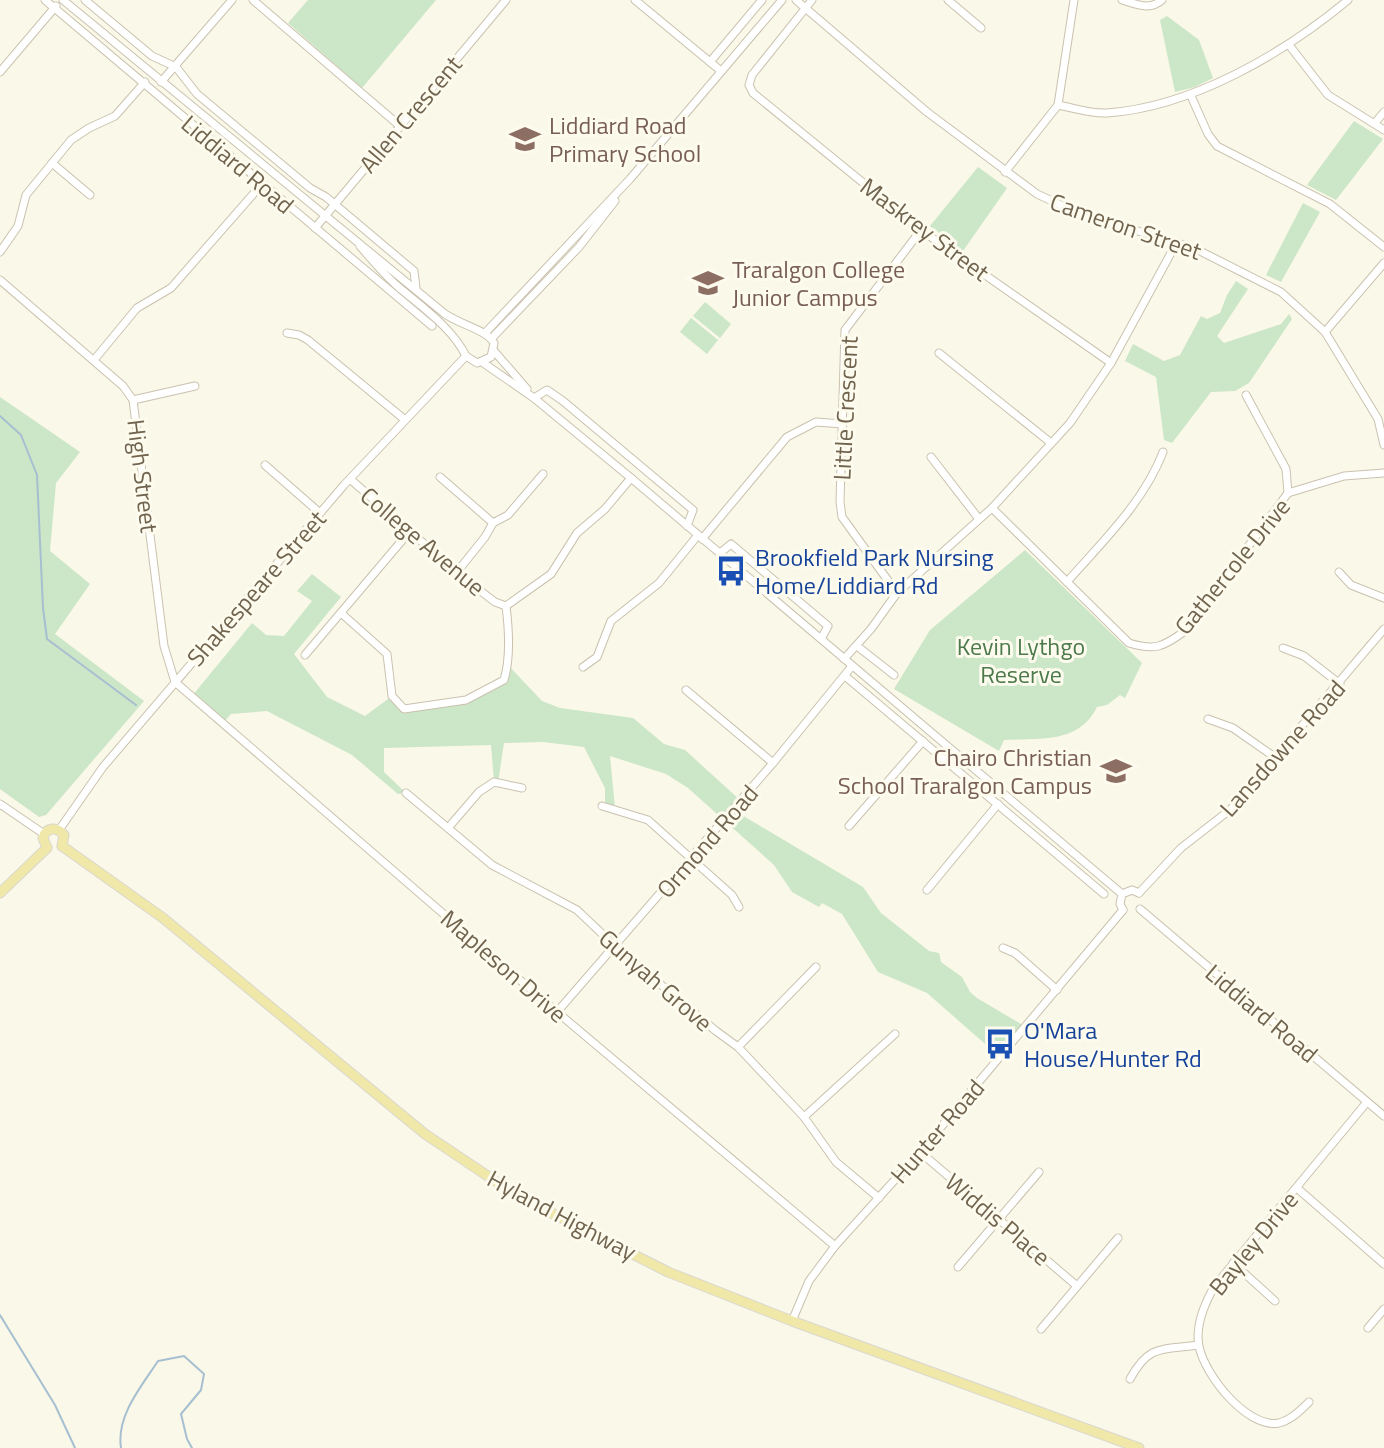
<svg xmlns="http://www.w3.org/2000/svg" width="1384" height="1448" viewBox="0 0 1384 1448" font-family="'Titillium Web',sans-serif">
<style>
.green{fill:#cce6c8}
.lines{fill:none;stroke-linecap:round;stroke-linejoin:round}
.stream{stroke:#a6bfd1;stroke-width:2}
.minor-casing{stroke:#cac2af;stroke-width:9}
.major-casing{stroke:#dad7d1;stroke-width:11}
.minor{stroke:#fff;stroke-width:7}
.major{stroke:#f0e8a9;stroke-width:9}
.labels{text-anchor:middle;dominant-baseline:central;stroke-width:6;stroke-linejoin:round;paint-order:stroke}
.street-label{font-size:24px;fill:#71644f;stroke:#fdfbee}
.education-label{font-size:24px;fill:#785e54;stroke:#fdfbee;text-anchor:start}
.transit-label{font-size:24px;fill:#164399;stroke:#fdfbee;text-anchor:start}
.park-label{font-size:24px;fill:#4d7a4c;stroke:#fdfbee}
</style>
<rect width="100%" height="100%" fill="#faf8e8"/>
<g class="green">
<path d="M308,0h128l-74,88 -74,-65z"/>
<path d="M1167,16l32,24 14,38 -18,9 -20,5 -15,-72z"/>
<path d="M1354,121l29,18 -47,61 -29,-15z"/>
<path d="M978,167l29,21 -44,63 -33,-25z"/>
<path d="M1303,203l17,9 -39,70 -15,-7z"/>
<path d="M1236,281l12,8 -31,47 7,7 57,-19 8,-10 3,5 -43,64 -14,8 -24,1 -39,51 -8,-3 -8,-63 -31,-16 8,-17 31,17 16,-6 21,-39 6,3 13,-6 7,-18z"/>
<path d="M705,302l26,22 -11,14 -27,-22z"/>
<path d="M691,318l27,22 -11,14 -27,-22z"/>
<path d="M0,397l80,55 -24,31 -6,68 40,33 -35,50 89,67 -98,114 -7,2 -39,-28z"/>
<path d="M1025,550l117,113 -17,35 -5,-3 -13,10 -10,2c-18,37 -57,31 -93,33l-5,11 -105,-62 36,-59z"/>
<path d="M312,574l29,23 -47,57 33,43 38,19 27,-20 13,11 52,-5 46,-23 5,-14 34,36 18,7 73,10 31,26 21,6 56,51 -6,7 10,9 118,70 18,26 48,38 10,2 2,9 21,15 8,15 7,6 49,29 -26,30 -73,-64 -49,-21 -36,-58 -20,-11 -3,4 -27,-15 -18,-27 -86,-77 -22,-14 -56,-18 5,52 -10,-1v-19l-21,-41 -41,-5 -39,1 -6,40 -4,-1 -3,-37 -107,3v24l22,21 -8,1 -46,-39 -85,-44 -36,3 -8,9 -31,-27 60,-73 14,12 18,1 28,-35 -15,-10z"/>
</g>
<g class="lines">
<g class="stream">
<path d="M0,416l21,19 16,40 6,133 4,31 89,66"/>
<path d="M0,1315l55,90 20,43"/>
<path d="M121,1448c-5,-32 20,-61 37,-87l26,-5 20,18 -3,16 -20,24 6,25 5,9"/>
</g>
<g class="minor-casing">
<g id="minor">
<path d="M45,0l387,326"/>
<path d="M63,0l382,314c16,11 42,16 49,29l-3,14 -14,6 -11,-7c-15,-30 -46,-50 -71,-72 -13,-12 -24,-25 -35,-38"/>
<path d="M85,0l67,56 24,11 21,27 113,94 16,9 88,74 2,17"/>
<path d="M253,0l147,126"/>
<path d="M635,0l86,71"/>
<path d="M796,0l131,112 110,82 39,18 120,37 85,43 44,40 53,87 6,26"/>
<path d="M812,0l-60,75 -3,10 4,8 168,137 190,133"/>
<path d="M948,0l33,28"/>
<path d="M1122,0c14,4 28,11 40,0"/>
<path d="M1289,45l39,50 56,35"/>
<path d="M710,62l52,-62"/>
<path d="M0,72l56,-66"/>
<path d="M161,82l71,-82"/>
<path d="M1191,96l17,38 9,12 113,58 54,43"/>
<path d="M1058,105c16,3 33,9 49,8 85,-6 176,-59 241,-113"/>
<path d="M1375,123l9,-11"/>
<path d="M52,163l38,32"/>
<path d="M1005,172l53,-67 16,-105"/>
<path d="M315,228l191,-228"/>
<path d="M0,252l18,-26 8,-31 45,-55 18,-12 26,-12 30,-34"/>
<path d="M0,280l123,106 10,14 31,246 11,36 382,330 278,234"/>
<path d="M486,332l144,-153 152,-179"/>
<path d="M1325,332l59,-69"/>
<path d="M287,333l12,2 9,5 96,79"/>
<path d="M492,338l87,-91 36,-46"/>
<path d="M494,351l33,38"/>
<path d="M939,353l112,90"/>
<path d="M94,360l43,-52 34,-20 91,-104"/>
<path d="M482,362l52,36 97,80 491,416"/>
<path d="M1246,395l40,74 2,24"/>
<path d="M534,398l13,-8 16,11 130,109 -6,16"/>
<path d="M133,400l62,-14"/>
<path d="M931,457l48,62"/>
<path d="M265,465l55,48"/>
<path d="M440,477l53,46"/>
<path d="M350,479l111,97 34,26 11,4 45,-32 26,-41 28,-24 26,-31"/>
<path d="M992,508l137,135c26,8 34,4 56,-12l103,-138 56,-17 40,-3"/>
<path d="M702,539l85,-102 29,-15 27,2"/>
<path d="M720,553l11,-9 97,82 -7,13"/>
<path d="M457,572l28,-35 8,-14 15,-8 35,-41"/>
<path d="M1339,572l12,13 33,13"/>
<path d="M1067,582c35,-40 77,-80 96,-130"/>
<path d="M897,593l-55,-76 -2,-15 5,-172 76,-100"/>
<path d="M341,613l46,41 5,42 12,13 62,-9 38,-20c7,-23 5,-50 2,-74"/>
<path d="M857,646l37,29"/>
<path d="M1283,648l21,8 36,28"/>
<path d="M305,655l105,-124"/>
<path d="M844,659l27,-30 26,-36 95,-85 78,-85 41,-60 66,-121"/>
<path d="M583,667l14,-10 14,-36 48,-38 39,-48"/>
<path d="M845,676l259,218"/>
<path d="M686,690l87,73"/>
<path d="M1208,719l25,9 43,30"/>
<path d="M406,793l86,72 85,45 39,37 100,84 22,16 66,70 32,45 43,36"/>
<path d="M0,804l44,30"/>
<path d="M602,806l46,14 84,75 7,12"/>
<path d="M849,826l74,-85"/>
<path d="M448,828l31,-36 15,-10 28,6"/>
<path d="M59,830l44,-63 241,-282 122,-129"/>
<path d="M927,890l71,-86"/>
<path d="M1139,893l42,-45 50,-39 153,-180"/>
<path d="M1140,909l244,207"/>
<path d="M1123,910l-3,-6 2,-10 10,-4 7,3"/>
<path d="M1003,948l12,5 42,37"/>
<path d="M557,1012l216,-249 79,-97"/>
<path d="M738,1047l78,-80"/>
<path d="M804,1117l91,-83"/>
<path d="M920,1152l157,134"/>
<path d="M1297,1188l87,76"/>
<path d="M1233,1263l42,38"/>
<path d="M958,1267l81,-95"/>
<path d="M792,1321l17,-40 26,-35 85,-94 203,-242"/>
<path d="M1368,1328l16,-19"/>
<path d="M1041,1329l77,-91"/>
<path d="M1130,1379c19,-35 32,-29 68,-34"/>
<path d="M1309,1402c-8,8 -18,18 -30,21 -32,6 -75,-49 -80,-77 -4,-20 6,-43 15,-59l153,-185"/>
</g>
</g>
<g class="major-casing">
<g id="major">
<path d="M62,846l101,72 262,216 91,61 152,77 124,49 347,127"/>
<path d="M47,848l-4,-10c3,-11 14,-12 21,-3l-2,11"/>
<path d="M0,893l47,-45"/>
</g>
</g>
<use href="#minor" class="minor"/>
<use href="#major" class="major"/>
</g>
<defs>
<g id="school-bare" transform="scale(2.4)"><path d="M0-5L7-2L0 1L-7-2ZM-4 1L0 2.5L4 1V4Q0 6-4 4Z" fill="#8d6e63" stroke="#fdfbee" stroke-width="2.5" paint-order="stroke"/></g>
<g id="bus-bare" transform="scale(2.4)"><path d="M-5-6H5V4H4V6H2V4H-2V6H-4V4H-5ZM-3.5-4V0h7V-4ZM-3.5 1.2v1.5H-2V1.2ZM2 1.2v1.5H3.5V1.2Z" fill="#1a4fb4" stroke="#fdfbee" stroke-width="2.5" paint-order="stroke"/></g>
</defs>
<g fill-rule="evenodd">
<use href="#school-bare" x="525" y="139"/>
<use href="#school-bare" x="708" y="283"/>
<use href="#bus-bare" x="731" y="571"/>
<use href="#school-bare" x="1116" y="771"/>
<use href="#bus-bare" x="1000" y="1044"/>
</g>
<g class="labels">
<g class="street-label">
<text transform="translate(410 114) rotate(-50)">Allen Crescent</text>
<text transform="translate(238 164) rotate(40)">Liddiard Road</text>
<text transform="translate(1126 226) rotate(19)">Cameron Street</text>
<text transform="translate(925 229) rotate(37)">Maskrey Street</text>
<text transform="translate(845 408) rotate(-87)">Little Crescent</text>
<text transform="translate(143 476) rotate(83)">High Street</text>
<text transform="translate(423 541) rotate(40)">College Avenue</text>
<text transform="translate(1232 566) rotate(-51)">Gathercole Drive</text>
<text transform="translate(256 588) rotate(-49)">Shakespeare Street</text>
<text transform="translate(1282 748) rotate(-48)">Lansdowne Road</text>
<text transform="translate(707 841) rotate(-49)">Ormond Road</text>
<text transform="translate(504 966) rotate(41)">Mapleson Drive</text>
<text transform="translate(656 980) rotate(41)">Gunyah Grove</text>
<text transform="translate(1262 1013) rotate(40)">Liddiard Road</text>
<text transform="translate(937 1131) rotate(-49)">Hunter Road</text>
<text transform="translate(562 1215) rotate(28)">Hyland Highway</text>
<text transform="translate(998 1219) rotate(40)">Widdis Place</text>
<text transform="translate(1253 1243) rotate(-51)">Bayley Drive</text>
</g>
<g class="education-label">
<text x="549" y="125">Liddiard Road<tspan x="549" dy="28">Primary School</tspan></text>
<text x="732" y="269">Traralgon College<tspan x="732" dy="28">Junior Campus</tspan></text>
<text x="1092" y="757" text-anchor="end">Chairo Christian<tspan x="1092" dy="28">School Traralgon Campus</tspan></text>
</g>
<g class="transit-label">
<text x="755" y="557">Brookfield Park Nursing<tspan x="755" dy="28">Home/Liddiard Rd</tspan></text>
<text x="1024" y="1030">O'Mara<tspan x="1024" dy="28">House/Hunter Rd</tspan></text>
</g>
<g class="park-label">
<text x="1021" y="646">Kevin Lythgo<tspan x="1021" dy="28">Reserve</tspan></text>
</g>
</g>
</svg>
